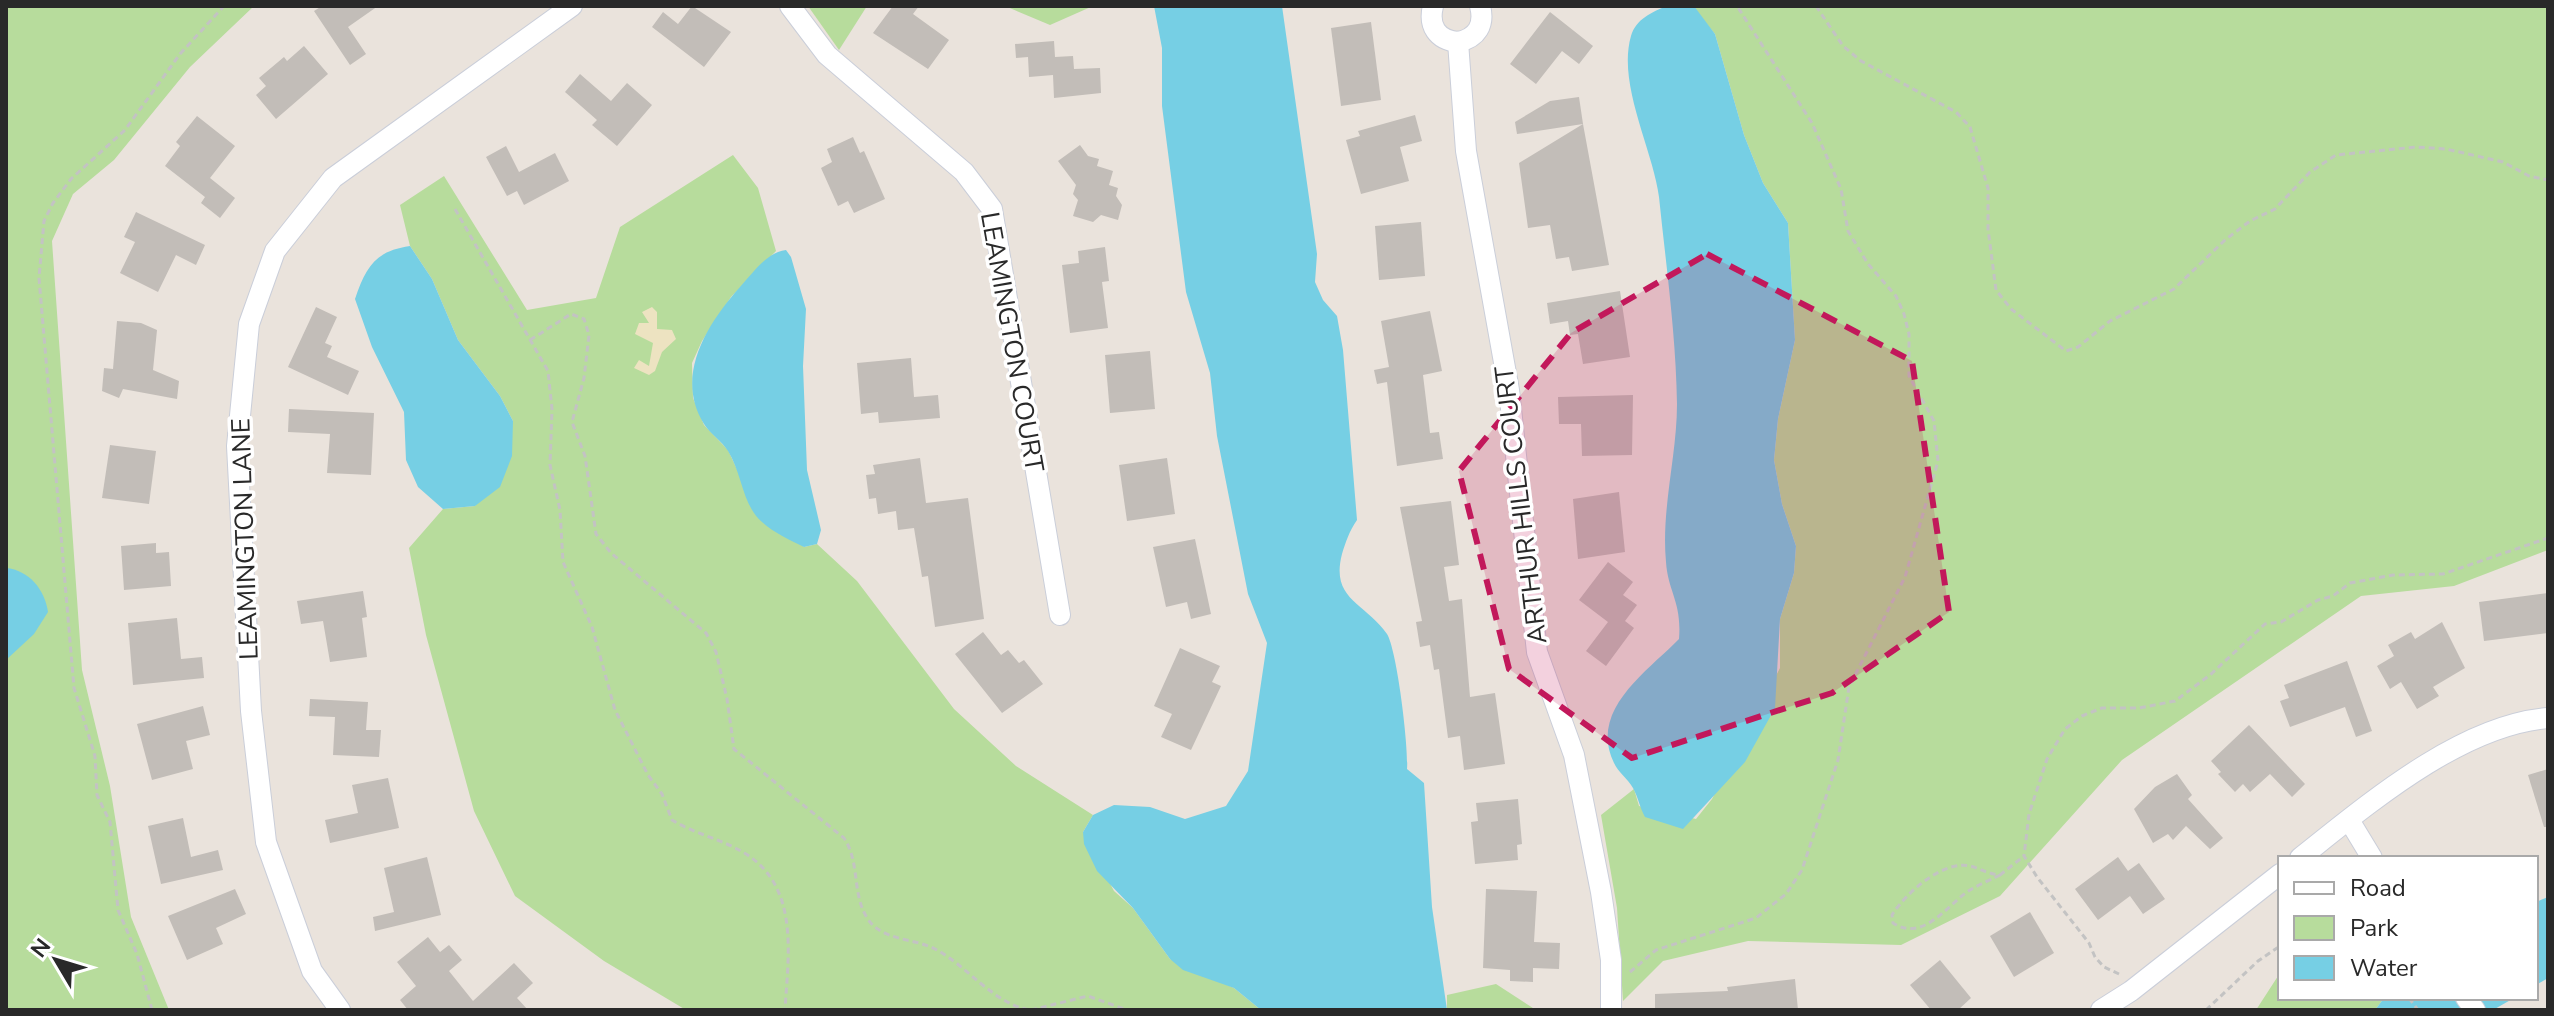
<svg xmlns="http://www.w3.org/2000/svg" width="2554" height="1016" viewBox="0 0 2554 1016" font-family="'Nunito Sans',sans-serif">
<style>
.green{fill:#b7dc9c}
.sand{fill:#ede3c1}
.water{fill:#76cfe4}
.building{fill:#c2bdb8}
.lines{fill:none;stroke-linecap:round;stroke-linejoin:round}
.minor-casing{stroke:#caced9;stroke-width:22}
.path{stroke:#c3c3c3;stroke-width:3;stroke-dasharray:6 4;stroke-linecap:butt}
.minor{stroke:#fff;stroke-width:20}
.marked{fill:#c2185b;fill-opacity:0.2;stroke:#c2185b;stroke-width:6;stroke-dasharray:16 10;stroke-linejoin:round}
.labels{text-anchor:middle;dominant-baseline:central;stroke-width:7;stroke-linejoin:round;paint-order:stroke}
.street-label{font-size:26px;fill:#292929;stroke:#fff}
</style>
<rect width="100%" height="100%" fill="#eae3dc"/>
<g class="green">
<path d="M6,6h248l-64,61 -76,93 -41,34 -21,47 30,429 28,116 21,131 38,93h-163z"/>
<path d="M808,6h59l-28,44z"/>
<path d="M1005,6h88l-43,19z"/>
<path d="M1692,6h856v544l-94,36 -93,10 -239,164 -122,136 -99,49 -153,-4 -85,20 -40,40 -6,-93 -16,-93 33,-26 5,17 57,13 16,-20 68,-131v-49l14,-46 2,-27 -14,-42 -8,-44 4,-41 17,-79 -7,-117 -25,-40 -19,-48 -29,-101z"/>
<path d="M733,155l25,33 18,63 -45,46 -29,44 -10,22 1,35 11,27 24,25 14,30 62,67 13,-3 40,37 97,128 62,57 77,49 -10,17 31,59 19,17 37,51 64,29 27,22h-575l-82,-49 -89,-65 -41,-85 -48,-176 -17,-87 34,-39 32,-3 38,-85 -13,-25 -42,-56 -26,-61 -22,-33 -10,-41 44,-29 83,134 69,-12 24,-71z"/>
<path d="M2280,973v25h104l-9,12h-119z"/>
<path d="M1496,984l40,26h-89v-15z"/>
</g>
<path class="sand" d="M652,307l5,5v17l15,1 4,9 -14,13 -7,19 -6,4 -15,-7 5,-8 10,6 4,-23 -18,-9 4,-11h10l-7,-11z"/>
<g class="water">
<path d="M1154,6h128l35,248 -2,28 8,18 14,16 6,34 14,170c-8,12 -11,21 -15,34 -12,46 24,49 45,80 10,16 22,114 20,135l17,14 8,124 15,103h-186l-27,-22 -51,-18 -13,-11 -37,-51 -36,-37 -13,-27 -1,-12 10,-17 21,-10 36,2 35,12 41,-13 22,-35 19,-128 -19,-49 -31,-158 -7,-63 -24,-81 -24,-186v-58z"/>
<path d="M1667,6h27l21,28 29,101 19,48 25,40 7,117 -17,79 -4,41 8,44 14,42 -2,27 -14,46 -5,89 -30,54 -62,67 -38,-12c-5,-9 -7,-20 -12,-29 -5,-9 -15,-16 -19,-25 -26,-53 34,-92 65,-124 3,-37 -11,-47 -13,-77 -5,-53 11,-106 11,-158 -1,-69 -11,-139 -18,-207 -6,-47 -42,-113 -28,-161 5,-17 21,-24 36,-30z"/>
<path d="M410,246l22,33 26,61 42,56 13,25 -1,35 -12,31 -25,19 -32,3 -25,-22 -12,-27 -2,-48 -32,-65 -17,-48c11,-32 20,-48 55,-53z"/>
<path d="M786,250l5,7 15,52 -3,57 4,104 14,60 -4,14 -13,3c-16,-8 -39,-18 -50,-34 -12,-17 -14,-43 -26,-62 -6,-10 -18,-17 -24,-27 -30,-48 3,-100 36,-137 12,-13 27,-35 46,-37z"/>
<path d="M6,568c23,2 39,22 42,44l-14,22 -28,26z"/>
<path d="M2548,897v81l-12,7v-83z"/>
<path d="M2384,998h130l-21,12h-118z"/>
</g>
<g class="building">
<path d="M322,6h56l-30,21 18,27 -16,11 -36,-54z"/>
<path d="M692,6l39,26 -27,35 -52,-40 11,-15 15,12z"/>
<path d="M893,6h26l-6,8 36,26 -21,29 -55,-36z"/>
<path d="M1550,12l43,34 -14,18 -17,-13 -26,33 -26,-20z"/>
<path d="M1371,22l10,78 -40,6 -10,-78z"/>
<path d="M1054,41l1,16 18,-1 1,13 26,-1 1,25 -47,5 -1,-23 -24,2 -1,-20 -12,1 -1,-14z"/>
<path d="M304,46l24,28 -52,45 -20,-24 10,-9 -7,-8 25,-21 3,4z"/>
<path d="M580,74l31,27 16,-18 25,22 -35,41 -25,-21 5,-5 -32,-28z"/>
<path d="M1579,97l4,27 -66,10 -2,-12 35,-21z"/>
<path d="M1415,115l7,26 -22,6 9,34 -48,13 -15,-54 14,-4 -2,-5z"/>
<path d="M197,116l38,30 -25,32 25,20 -15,20 -19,-15 4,-6 -40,-31 15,-20 -4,-4z"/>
<path d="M1583,124l26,141 -37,6 -3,-14 -13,2 -6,-34 -22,3 -9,-65z"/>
<path d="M853,137l7,16 4,-2 21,48 -31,14 -6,-12 -10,5 -17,-38 11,-6 -5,-13z"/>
<path d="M1080,145l8,11 11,3 -2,7 16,5 -4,14 9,3 -2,8 6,9 -4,15 -17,-5 -8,7 -20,-6 5,-16 -5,-6 3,-9 -18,-24z"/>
<path d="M506,146l13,26 36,-19 14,28 -45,24 -7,-14 -10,5 -21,-39z"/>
<path d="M136,212l69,33 -9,20 -20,-10 -18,37 -38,-19 15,-31 -11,-5z"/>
<path d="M1421,222l4,54 -46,4 -4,-54z"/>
<path d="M1105,247l4,34 -7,1 6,46 -38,5 -8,-68 17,-2 -1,-12z"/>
<path d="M1620,291l10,66 -47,7 -5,-30 -8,1 -2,-14 -18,3 -3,-21z"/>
<path d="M316,307l21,10 -12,26 7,3 -5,11 32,14 -11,24 -60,-28z"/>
<path d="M1430,311l12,60 -19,4 7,58 9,-1 4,27 -46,7 -10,-84 -10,2 -3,-14 15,-3 -8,-46z"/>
<path d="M117,321l24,2 16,7 -4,40 26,11 -2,18 -54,-10 -4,9 -17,-7 2,-23 9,1z"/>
<path d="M1150,351l5,58 -45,4 -5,-58z"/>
<path d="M911,358l3,39 24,-2 2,23 -61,5 -1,-11 -17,2 -4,-51z"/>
<path d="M1633,395l-1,60 -50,1 -1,-32h-22l-1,-27z"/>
<path d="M289,409l85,4 -3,62 -44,-2 3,-39 -42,-2z"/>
<path d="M110,445l46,6 -7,53 -47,-6z"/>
<path d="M920,458l6,45 42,-5 16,121 -49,8 -7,-51 -6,1 -8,-49 -16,2 -2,-19 -18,3 -2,-16 -7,1 -3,-24 9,-1 -2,-9z"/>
<path d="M1167,458l8,56 -48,7 -8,-56z"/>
<path d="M1619,492l6,60 -47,7 -5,-60z"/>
<path d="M1451,501l8,64 -15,2 5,34 13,-2 8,98 25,-4 10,71 -41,6 -4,-34 -12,2 -9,-69 -5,1 -4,-25 -10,2 -4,-25 6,-1 -22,-114z"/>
<path d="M1195,539l16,75 -20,5 -4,-17 -21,5 -13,-60z"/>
<path d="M156,543v10l13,-1 2,34 -47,4 -3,-44z"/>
<path d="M1608,562l25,20 -10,13 14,10 -12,16 9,7 -28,38 -20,-15 22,-29 -29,-22z"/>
<path d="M363,591l4,26 -5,1 5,39 -37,5 -7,-41 -22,3 -4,-23z"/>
<path d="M2548,593v40l-64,8 -5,-39z"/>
<path d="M177,618l4,41 21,-2 2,21 -71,7 -5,-62z"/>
<path d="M2442,622l23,46 -32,19 6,9 -22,13 -16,-27 -11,7 -13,-23 17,-10 -6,-11 23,-13 4,7z"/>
<path d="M983,632l18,23 7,-5 11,13 5,-3 19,24 -41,29 -47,-59z"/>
<path d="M1180,648l40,18 -8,16 9,4 -30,64 -30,-13 11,-23 -18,-8z"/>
<path d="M2347,661l25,70 -16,6 -11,-30 -55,20 -10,-26 9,-3 -5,-13z"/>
<path d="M310,699l58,3 -2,28h15l-2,27 -46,-2 2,-38 -26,-1z"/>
<path d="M203,706l7,29 -24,6 7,28 -41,11 -15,-56z"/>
<path d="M2249,725l56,59 -13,13 -22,-23 -20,18 -7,-8 -8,8 -17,-18 3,-2 -10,-11z"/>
<path d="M2548,769v58h-4l-16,-52z"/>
<path d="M2177,774l15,21 -4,4 35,39 -13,11 -24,-23 -13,14 -5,-6 -15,9 -19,-34 21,-22z"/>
<path d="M388,778l11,50 -69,15 -5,-23 33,-7 -6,-28z"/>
<path d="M1518,799l4,45 -5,1 1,15 -43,4 -4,-42 7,-1 -2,-18z"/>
<path d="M183,818l8,39 27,-7 5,20 -62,14 -13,-58z"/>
<path d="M427,857l14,58 -66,16 -2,-14 21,-5 -10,-44z"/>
<path d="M2118,857l10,14 11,-8 26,36 -22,15 -13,-18 -32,24 -23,-31z"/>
<path d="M235,889l11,25 -30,14 7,16 -36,16 -19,-44z"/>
<path d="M1486,889l51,2 -3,51 26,1 -1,26 -26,-1v14l-23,-1v-11l-27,-2z"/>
<path d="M2030,912l24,41 -40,24 -24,-41z"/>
<path d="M428,937l12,15 9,-7 13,15 -13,11 24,30 41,-38 19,20 -16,15 11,12h-120l-8,-10 16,-14 -19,-24z"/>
<path d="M1940,960l31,38 -13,12h-27l-21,-25z"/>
<path d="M1795,979l3,31h-143v-16l73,-3 -1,-4z"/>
</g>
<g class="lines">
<g class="minor-casing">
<g id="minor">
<path d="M790,6l37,49 137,117 28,37 68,406"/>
<path d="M1433,6c-5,20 4,34 25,36 19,-4 27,-17 22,-36"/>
<path d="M1458,42l8,109 43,239 28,262 37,103 27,137 10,68v50"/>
<path d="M2349,820l23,38"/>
<path d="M2300,858c67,-53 160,-133 248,-140"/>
<path d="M2466,998l9,12"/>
<path d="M340,1010l-28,-39 -46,-129 -15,-131 -14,-265 12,-122 26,-73 58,-73 239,-172"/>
<path d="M2101,1010l30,-19 149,-117"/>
</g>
</g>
<g class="path">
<path d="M1816,6l27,40 18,15 95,51 14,15 18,61v41l8,61 15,19 55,42 12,-4 32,-26 64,-32 51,-49 25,-19 25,-12 35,-37 26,-17 80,-8 30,2 57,13 26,14 19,4"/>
<path d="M455,209l93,162 4,38 -2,56 10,45 3,52 29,65 23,83 33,65 14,19 10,26c23,14 52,20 74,34 54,34 42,103 39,156"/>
<path d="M530,340l41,-26 13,5 5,16 -5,43 -12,44 13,34 11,78 15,19 95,80 10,19 11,47 7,50 110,89c16,24 8,54 22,78 14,26 48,21 71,34 31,17 57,54 93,60"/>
<path d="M2000,875c-11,6 -23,10 -33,17 -22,16 -45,50 -74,31l-1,-8c13,-21 50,-55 78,-49 11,3 18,8 30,9l24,-19"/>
<path d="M1630,972l26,-22 100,-32 30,-24 16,-24 36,-110 11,-73 56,-110 33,-116 -4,-40 -25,-45v-42l-5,-20 -8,-18 -28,-32 -20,-33 -7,-42 -29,-66 -75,-117"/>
<path d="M2119,974l-15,-7 -9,-10 -6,-14 -52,-66 -13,-21 5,-42 18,-55 18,-30 17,-13 20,-8h37l36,-7 35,-26 55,-51 16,-2 37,-22 15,-4 17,-13 43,-8 50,-1 105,-36"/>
<path d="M2409,998l9,12"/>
<path d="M152,1010l-15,-56 -19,-44 -8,-88 -13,-27 -2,-39 -21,-68 -35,-410 5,-57 9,-18 18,-24 54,-49 55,-76 44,-48"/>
<path d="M1031,1010l57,-14 39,14"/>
<path d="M2206,1010l52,-49 22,-15"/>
</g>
<use href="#minor" class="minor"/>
</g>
<path class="marked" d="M1707,254l205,107 37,251 -117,81 -200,65 -123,-89 -50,-198 112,-138z"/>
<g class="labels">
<g class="street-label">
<text transform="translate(1012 342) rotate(80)">LEAMINGTON COURT</text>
<text transform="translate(1521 505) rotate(-97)">ARTHUR HILLS COURT</text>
<text transform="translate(245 539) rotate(-92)">LEAMINGTON LANE</text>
</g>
</g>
<rect width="2554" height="1016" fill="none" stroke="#292929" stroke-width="16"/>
<rect x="2278" y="856" width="260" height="144" fill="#ffffff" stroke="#a9a9a9" stroke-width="2"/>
<rect x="2294" y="882" width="40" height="12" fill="#ffffff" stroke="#a9a9a9" stroke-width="2"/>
<text x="2350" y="896" font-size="24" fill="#292929">Road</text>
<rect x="2294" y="916" width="40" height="24" fill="#b7dc9c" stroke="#a9a9a9" stroke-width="2"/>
<text x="2350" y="936" font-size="24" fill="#292929">Park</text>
<rect x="2294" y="956" width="40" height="24" fill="#76cfe4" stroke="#a9a9a9" stroke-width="2"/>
<text x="2350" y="976" font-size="24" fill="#292929">Water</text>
<g transform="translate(56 960) rotate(308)" stroke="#ffffff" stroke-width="6" paint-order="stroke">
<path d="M0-6L14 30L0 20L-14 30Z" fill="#292929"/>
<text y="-12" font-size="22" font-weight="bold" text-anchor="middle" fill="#292929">N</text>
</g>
</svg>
